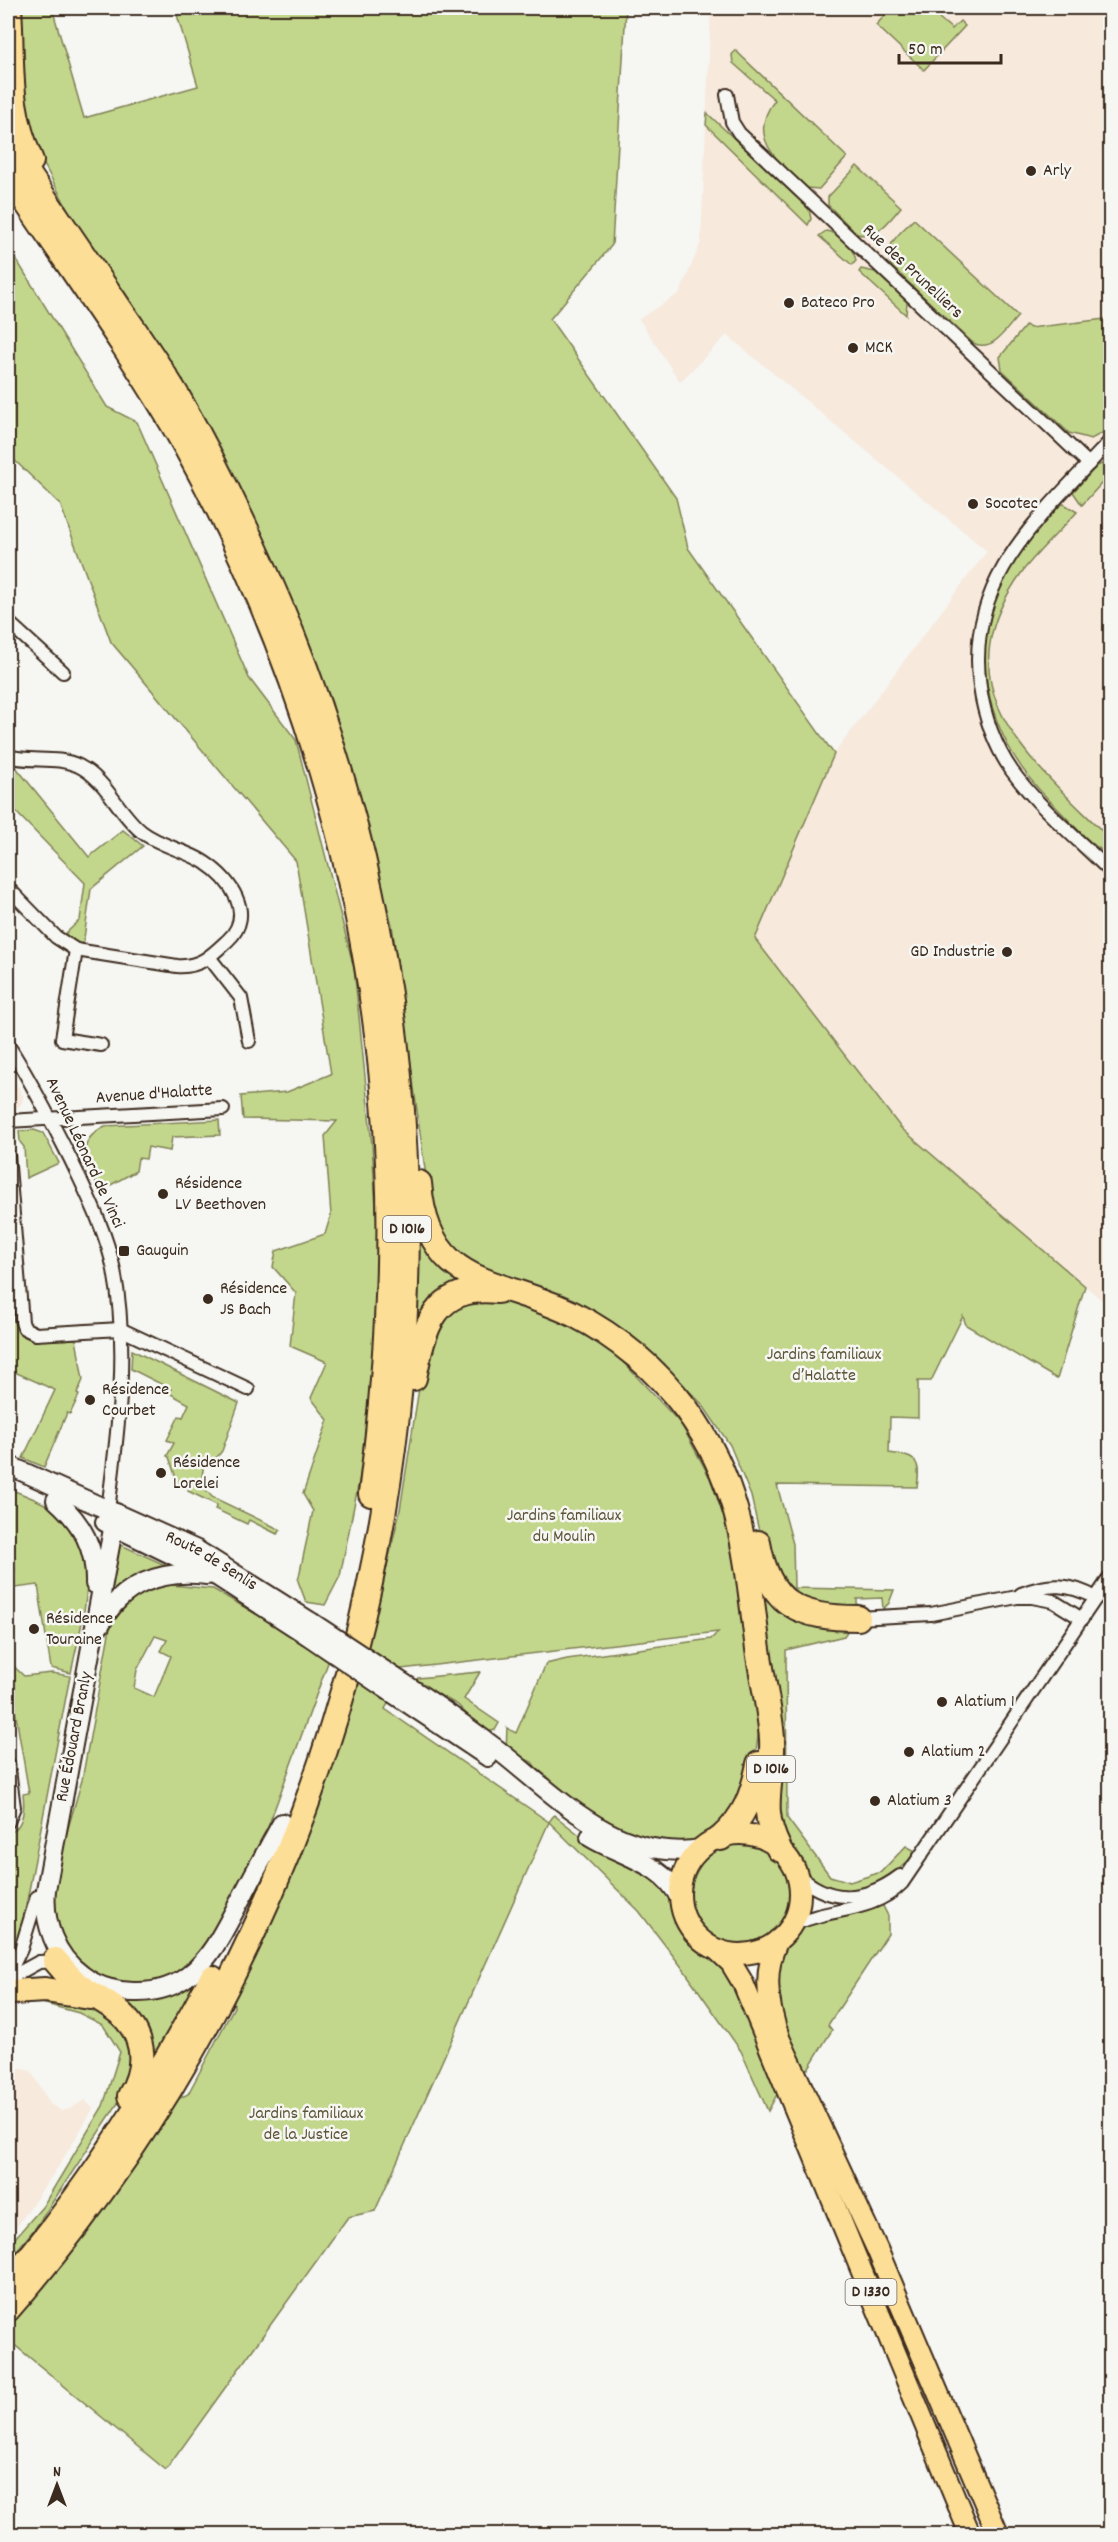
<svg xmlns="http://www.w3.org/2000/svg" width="1118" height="2542" viewBox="0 0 1118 2542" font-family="Dekko,sans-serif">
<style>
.built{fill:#f7e9dc}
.green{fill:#c3d78c;stroke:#7f8055;stroke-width:1.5;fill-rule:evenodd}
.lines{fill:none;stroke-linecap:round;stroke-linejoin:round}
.street-casing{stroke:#3b2a1e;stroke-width:16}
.secondary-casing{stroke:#3b2a1e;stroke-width:22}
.primary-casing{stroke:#3b2a1e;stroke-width:24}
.highway-casing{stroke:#3b2a1e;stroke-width:28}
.street{stroke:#f6f6f2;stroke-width:12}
.secondary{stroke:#f6f6f2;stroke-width:18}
.primary{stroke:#fdde96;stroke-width:20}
.highway{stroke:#fdde96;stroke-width:24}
.secondary-bridge-casing{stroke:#3b2a1e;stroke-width:22;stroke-linecap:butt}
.secondary-bridge{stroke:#f6f6f2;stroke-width:18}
.poi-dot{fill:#3b2a1e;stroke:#f6f6f2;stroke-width:2}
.labels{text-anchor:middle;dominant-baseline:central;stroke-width:5;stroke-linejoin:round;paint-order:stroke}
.shield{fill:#f6f6f2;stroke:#73675e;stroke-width:1.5}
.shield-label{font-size:16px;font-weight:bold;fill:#3b2a1e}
.poi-label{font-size:18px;fill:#3b2a1e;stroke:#f6f6f2;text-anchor:start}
.street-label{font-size:18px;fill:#3b2a1e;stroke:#f6f6f2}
.park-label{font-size:18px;fill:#5d553a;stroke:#f6f6f2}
</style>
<rect width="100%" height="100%" fill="#f6f6f2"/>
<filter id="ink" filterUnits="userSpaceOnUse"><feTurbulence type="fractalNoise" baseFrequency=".0167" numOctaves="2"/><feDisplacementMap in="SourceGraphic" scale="12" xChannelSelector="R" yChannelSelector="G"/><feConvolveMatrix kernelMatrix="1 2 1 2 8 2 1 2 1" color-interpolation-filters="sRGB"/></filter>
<g filter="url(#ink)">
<g class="built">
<path d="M711,8h399v1299l-209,-179 -146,-189 79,-185 153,-203 -260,-216 -47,47 -41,-63 41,-26 21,-51z"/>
<path d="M8,1069l15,27 -1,7 -5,5 -9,1z"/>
<path d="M8,2066l23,5 19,33 12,7 8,-2 15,-9 8,9 -35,58 -50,72z"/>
</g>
<g class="green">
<path d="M18,8h34l32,110 114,-32 -23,-78h451l-14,237 -62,74 126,179 12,50 146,206 -79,185 146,189 184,158 -28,93 -91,-54 -3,-9 -32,65h-13v37l-28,-1 -1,36c28,4 32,7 28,34l-140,-2 16,59 1,44 100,2 -5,13 -6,6 -1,-11 -25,1v12l-58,-10 -34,-43 -14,-62 -21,-51 -28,-41 -38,-38 -202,-104 -31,-48 -39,-289 -60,-222 -56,-135 -94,-185 -110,-166 -40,-75 -13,-38z"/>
<path d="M892,8h35l25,21 8,-8 5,5 -41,44 -48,-45z"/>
<path d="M735,50l112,107 -28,32 -12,-1c-27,-25 -62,-50 -32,-88l-42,-37 -1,-8z"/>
<path d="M707,113l102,96 2,10 -3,6 -102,-100z"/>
<path d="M857,166l44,41c-12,14 -23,32 -44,27l-29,-29v-8z"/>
<path d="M914,219l104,97c-12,13 -25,37 -45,27l-81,-76c-11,-21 8,-34 22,-48z"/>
<path d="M826,231c12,1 28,17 30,30l-4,4 -33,-29z"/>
<path d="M8,246l99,161 30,15 112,256 47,62 58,228 18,177 6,94 -3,104 -15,133 -20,100 -15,29 -19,-3 -8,-21 15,-70 -10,-17 25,-74 -17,-22 16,-36 -37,-16 6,-53 -23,-26 3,-16 49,-17 6,-19 -6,-79 12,-15 -94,-2 -2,-23 46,-4 44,-18 -35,-213 -185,-219 -51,-138 -52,-50z"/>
<path d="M861,269l14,3 32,29 -1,14 -47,-43z"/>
<path d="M1110,314v115l-19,10 -22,-6 -67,-63 -2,-13 26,-32 4,3 75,-9z"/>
<path d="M1104,463l6,2v9l-28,31 -9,-13 24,-26z"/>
<path d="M1064,504l13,8c-18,20 -39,39 -55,60 -85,118 10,188 88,267v10l-6,2c-14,-5 -41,-38 -53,-49 -59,-58 -87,-143 -48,-220 15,-30 36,-53 57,-77z"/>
<path d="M15,766l74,91 34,-27 20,16 -52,43 -8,56h-6l-13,-10 16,-15 5,-37 -69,-71 -8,2v-43z"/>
<path d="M219,1120l1,15 -48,2 -2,14 -22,-4 -2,12 -8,-1 -2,13 -36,20c-13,-26 -28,-48 5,-65z"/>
<path d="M34,1130l9,3 16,30 -33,15 -2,-31 -4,-5 -1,-11z"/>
<path d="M417,1227l57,58 -60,46z"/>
<path d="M8,1286c6,59 13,56 68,53l7,41 -6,14 2,1 -9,19 -3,-1 -23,54 -21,-9 32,-68 -47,-21z"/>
<path d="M490,1297l54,14 64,35 73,78 29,54 17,48 7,4 25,168 -1,38 -5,37 -8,26 -30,33 -22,12 -17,2 -69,-19 -62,-47 -13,-18 -26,-12 1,-22 9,5 30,-69 21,-5 144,-20 7,-7 -317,37 -8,-2 -25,-19 32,-138 27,-173 23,-30z"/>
<path d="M132,1350l107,53 -17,48 -8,10 -10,2 -3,21 11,13 69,33 -4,4 -28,-14 -2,4 -32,-15 2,-4 -29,-14 1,-3 -11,-4 -9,-27 -2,-1 7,-13 -7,-3 12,-24 4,1 6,-13 -20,-11 2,-4 -40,-20z"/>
<path d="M8,1488c13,6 29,11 42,19 59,40 32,110 21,166l-20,-5 -13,-83 -23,3 -2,-16 2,-1 -7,-31z"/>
<path d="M119,1544l55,25 -68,38z"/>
<path d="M756,1566l11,23 83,38 -6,9 -58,14 1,168 43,58 20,6 31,-10 25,-26 11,6 -23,22 -35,17 -29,-1 -21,-12 -32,-44z"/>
<path d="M171,1585l42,4 117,68 -66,181 -42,81 -24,38 -32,24 -27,7 -40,-8 -28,-22 -21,-50 10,-52 22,-76 28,-152c16,-27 30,-37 61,-43zM155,1636l12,4 -6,11 10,5 -17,41 -20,-9 3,-18z"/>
<path d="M10,1663l14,13 28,-3 18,3 -48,251 -14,30v-123c16,-7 17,-24 15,-40l6,-1 -18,-107 2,-2z"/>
<path d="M480,1672l-16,27 35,24 -4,7 -8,2 -16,-13 -13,-14 -42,-23 2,-4z"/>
<path d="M355,1677l35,23 -5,9 164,113 5,-7 41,32 44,21 31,24 9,32 11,16 10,11 20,10 14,17 47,109 -13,24 -27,-60 -57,-81 -45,-59 -90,-89 -174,389 -27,6 -182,253 -154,-127 -4,3v-24l102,-127 66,-95 12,-6 46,-87v-18l52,-109 35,-88z"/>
<circle cx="740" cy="1894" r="49"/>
<path d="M882,1904l6,12v18l-60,91 4,5 -24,39 -9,-2 -23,-67 2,-45 13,-19 13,-10 13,-6 47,-9z"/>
<path d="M205,1967l-55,105 -29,-74z"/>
<path d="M27,1999l82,11 22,28 -1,47 -94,142 -28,34v-15l35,-40 60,-100 17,-54 -17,-27 -24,-12z"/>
</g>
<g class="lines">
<g class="street-casing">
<g id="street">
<path d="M727,95l5,27 7,11 350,331"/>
<path d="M1110,441c-66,73 -146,136 -130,246 4,29 15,60 32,84 27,37 66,68 98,100"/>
<path d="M8,622l55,50"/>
<path d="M8,756c23,7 48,-1 71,10 28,14 39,47 63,66 18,14 43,18 62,30 26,17 52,52 24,78 -16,15 -28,28 -51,26l-101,-16 -20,-13 -48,-49"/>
<path d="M76,950l-14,89 39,6"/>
<path d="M209,957l32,41 8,43"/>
<path d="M8,1045c24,37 43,76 63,115 17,36 35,71 43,110 15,78 4,162 -6,240"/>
<path d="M8,1121l215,-12"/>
<path d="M8,1155l14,167 2,6 12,6 84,-5 128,60"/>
<path d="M1021,1594c28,-11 48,-11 75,4"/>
<path d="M858,1618l73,-4 86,-17h15l21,4 29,18"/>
<path d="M8,1763l6,44 -6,15"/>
<path d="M795,1872c32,32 69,31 105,4"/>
<path d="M791,1926c36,-19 81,-12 111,-43l208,-306"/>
<path d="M8,1976l13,-27 16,-52"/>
<path d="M8,1979l31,-17 20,-1"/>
</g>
</g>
<g class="secondary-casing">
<g id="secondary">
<path id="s1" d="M8,1465l189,85 114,72"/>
<path d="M56,1500c26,23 40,48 39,84"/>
<path d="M116,1513l-70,377c-3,32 9,66 36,85 15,12 37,18 56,17 19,0 36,-5 51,-17 25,-19 39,-53 54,-80 12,-24 26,-48 39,-72"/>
<path d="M105,1522l113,55 89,58"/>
<path d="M100,1625c21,-42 63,-56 107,-50"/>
<path d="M385,1671c39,25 76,51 113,79 60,47 119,112 203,99"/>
<path d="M382,1686l106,71"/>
<path d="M590,1837c31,19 74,26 90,62"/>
</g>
</g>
<g class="primary-casing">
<g id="primary">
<circle cx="740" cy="1894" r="60"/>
<path d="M778,1940c-16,31 -10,68 2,100l97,209 121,285"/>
<path d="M717,1950l14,13 12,20 227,551"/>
</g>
</g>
<g class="highway-casing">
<g id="highway">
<path d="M9,8c4,58 -3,97 22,153"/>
<path d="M8,144c35,52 70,104 106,156 22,33 45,65 65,99 43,76 80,154 113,235 224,560 115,1221 -284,1675"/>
<path d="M8,175c60,90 125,178 178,272 120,218 191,467 202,716 5,110 -3,221 -17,331"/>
<path d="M419,1183c8,107 80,94 154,131 45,23 84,56 114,96 56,77 59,148 71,239 4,30 12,60 14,90 2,44 -15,67 7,110"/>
<path d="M414,1378c10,-51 20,-94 84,-87"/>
<path d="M758,1543c11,62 41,75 100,75"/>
<path d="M721,1838c24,-21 32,-44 38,-74"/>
<path d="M55,1960c7,8 14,17 22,24 11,9 24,15 35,23 33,22 37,57 18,89"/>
<path d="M12,1992l33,-2 45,7"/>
<path d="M8,2283c80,-92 146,-197 204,-305"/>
</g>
</g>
<use href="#street" class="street"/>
<use href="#secondary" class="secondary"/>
<use href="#primary" class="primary"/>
<use href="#highway" class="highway"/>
<g class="secondary-bridge-casing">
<g id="secondary-bridge">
<path d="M311,1622l74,49"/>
<path d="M307,1635l75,51"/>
</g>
</g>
<use href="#secondary-bridge" class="secondary-bridge"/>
</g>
</g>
<g class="poi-dot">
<circle cx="1031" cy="171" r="6"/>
<circle cx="789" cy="303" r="6"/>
<circle cx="853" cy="348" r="6"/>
<circle cx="973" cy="504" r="6"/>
<circle cx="1007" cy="952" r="6"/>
<circle cx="163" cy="1194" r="6"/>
<rect x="118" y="1245" width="12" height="12" rx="3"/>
<circle cx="208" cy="1299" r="6"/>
<circle cx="90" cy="1400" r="6"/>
<circle cx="161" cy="1473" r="6"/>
<circle cx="34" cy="1629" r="6"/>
<circle cx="942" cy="1702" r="6"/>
<circle cx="909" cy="1752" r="6"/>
<circle cx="875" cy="1801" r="6"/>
</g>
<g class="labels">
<g class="shield">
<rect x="383" y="1216" width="48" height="26" rx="4.5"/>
<rect x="747" y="1756" width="48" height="26" rx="4.5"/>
<rect x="845.5" y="2279" width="51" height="26" rx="4.5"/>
</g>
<g class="shield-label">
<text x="407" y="1229">D 1016</text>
<text x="771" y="1769">D 1016</text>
<text x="871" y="2292">D 1330</text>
</g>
<g class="poi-label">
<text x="1043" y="171">Arly</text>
<text x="801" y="303">Bateco Pro</text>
<text x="865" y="348">MCK</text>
<text x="985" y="504">Socotec</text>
<text x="995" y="952" text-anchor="end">GD Industrie</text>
<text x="175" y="1184">Résidence<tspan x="175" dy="21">LV Beethoven</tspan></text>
<text x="136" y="1251">Gauguin</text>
<text x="220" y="1289">Résidence<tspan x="220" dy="21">JS Bach</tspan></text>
<text x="102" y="1390">Résidence<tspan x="102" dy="21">Courbet</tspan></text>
<text x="173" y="1463">Résidence<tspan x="173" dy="21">Lorelei</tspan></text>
<text x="46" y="1619">Résidence<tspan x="46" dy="21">Touraine</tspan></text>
<text x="954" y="1702">Alatium 1</text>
<text x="921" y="1752">Alatium 2</text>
<text x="887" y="1801">Alatium 3</text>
</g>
<g class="street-label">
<text transform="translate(912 272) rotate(43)">Rue des Prunelliers</text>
<text transform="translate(154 1095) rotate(-4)">Avenue d'Halatte</text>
<text transform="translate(84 1153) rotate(65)">Avenue Léonard de Vinci</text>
<text stroke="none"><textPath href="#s1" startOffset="225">Route de Senlis</textPath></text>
<text transform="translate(75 1737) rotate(-79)">Rue Édouard Branly</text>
</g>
<g class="park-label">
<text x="824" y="1355">Jardins familiaux<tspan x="824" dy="21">d’Halatte</tspan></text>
<text x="564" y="1516">Jardins familiaux<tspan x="564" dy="21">du Moulin</tspan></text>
<text x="306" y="2114">Jardins familiaux<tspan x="306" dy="21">de la Justice</tspan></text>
</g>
</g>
<rect width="1118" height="2542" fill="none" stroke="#f6f6f2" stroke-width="30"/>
<rect x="15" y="15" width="1088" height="2512" fill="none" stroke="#3b2a1e" stroke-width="2" filter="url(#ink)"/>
<g transform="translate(57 2485)" stroke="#f6f6f2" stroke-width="4.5" paint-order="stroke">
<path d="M0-4.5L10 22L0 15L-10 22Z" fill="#3b2a1e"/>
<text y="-9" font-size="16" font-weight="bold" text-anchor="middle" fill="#3b2a1e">N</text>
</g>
<path d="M899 54v9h102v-9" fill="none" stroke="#3b2a1e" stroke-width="3"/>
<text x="908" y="54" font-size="18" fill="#3b2a1e" stroke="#f6f6f2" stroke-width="4.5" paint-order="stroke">50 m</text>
</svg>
